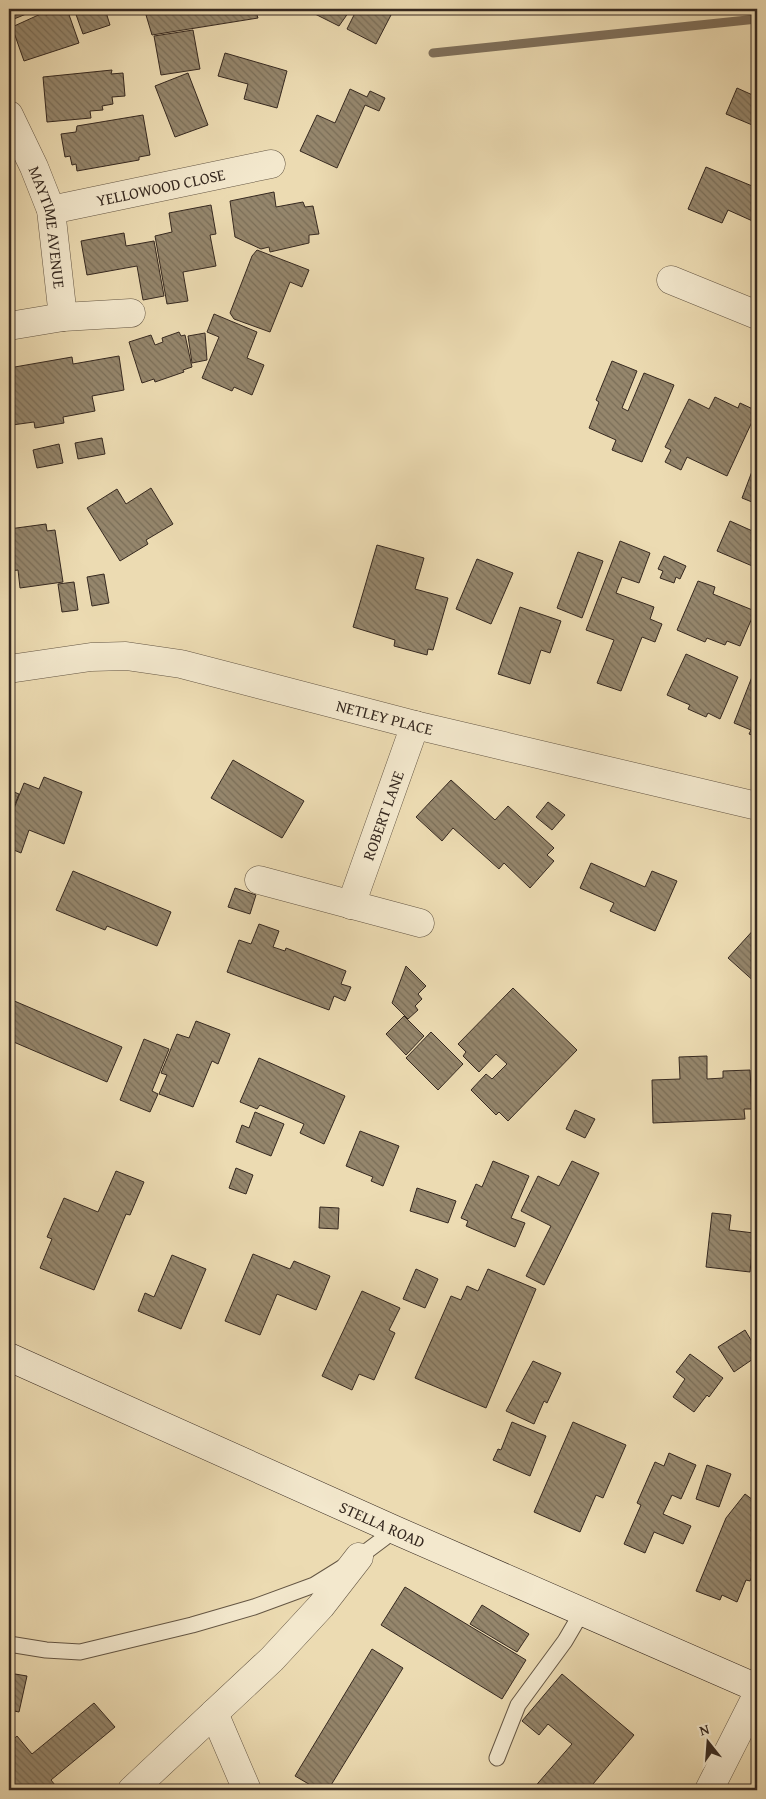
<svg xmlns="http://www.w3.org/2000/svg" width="766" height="1799" viewBox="0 0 766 1799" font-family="'Gentium Book Plus',serif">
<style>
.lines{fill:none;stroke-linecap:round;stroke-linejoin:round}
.stream{stroke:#7e6f5a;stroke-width:9}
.building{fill:url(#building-back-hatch);stroke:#362920}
.lane-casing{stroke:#645644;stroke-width:17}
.street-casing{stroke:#645644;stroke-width:29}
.secondary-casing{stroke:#362920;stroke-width:29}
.lane{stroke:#f3e8cd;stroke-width:15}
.street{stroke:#f3e8cd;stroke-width:28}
.secondary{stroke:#f3e8cd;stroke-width:28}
.labels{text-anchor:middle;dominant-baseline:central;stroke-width:5;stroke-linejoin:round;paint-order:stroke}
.street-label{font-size:16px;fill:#362920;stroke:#f3e8cd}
</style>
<defs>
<pattern id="building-back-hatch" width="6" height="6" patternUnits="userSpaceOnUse" patternTransform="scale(1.25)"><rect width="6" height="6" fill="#95866c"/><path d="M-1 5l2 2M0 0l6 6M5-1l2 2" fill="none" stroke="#7a6e58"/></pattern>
</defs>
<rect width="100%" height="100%" fill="#ecdbb2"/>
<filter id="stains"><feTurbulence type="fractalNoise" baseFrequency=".004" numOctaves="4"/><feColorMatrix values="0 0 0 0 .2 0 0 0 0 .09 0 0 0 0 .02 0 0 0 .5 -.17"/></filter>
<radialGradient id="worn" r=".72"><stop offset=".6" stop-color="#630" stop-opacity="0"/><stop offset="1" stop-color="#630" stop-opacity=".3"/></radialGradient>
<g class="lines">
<path class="stream" d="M433,53l324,-34"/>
</g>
<g class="building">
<path d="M9,9h39l-11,4 -1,-3 -27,11z"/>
<path d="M67,9l12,34 -55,18 -12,-34 33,-15 1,3z"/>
<path d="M74,9h31l5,16 -27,9z"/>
<path d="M159,9h96l3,9 -106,17 -6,-20 14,-3z"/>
<path d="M310,9h41l-12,17 -30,-15z"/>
<path d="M357,9h22l12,6 -15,29 -29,-15z"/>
<path d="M193,30l7,39 -39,6 -7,-39z"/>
<path d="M225,53l62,18 -10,37 -33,-9 4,-15 -30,-8z"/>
<path d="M112,70l-1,4 12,-1 2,23 -13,1 1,7 -11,2 1,4 -13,1 1,7 -44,4 -4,-45z"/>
<path d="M188,73l20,52 -33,12 -20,-51z"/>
<path d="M737,88l20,9v30l-31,-13z"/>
<path d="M350,89l17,8 3,-6 15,7 -6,13 -14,-6 -28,63 -37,-17 17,-36 18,8z"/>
<path d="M143,115l7,40 -11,2v3l-62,11 -1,-7 -4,1 -2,-9 -5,1 -4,-23 15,-2 1,-6z"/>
<path d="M706,167l51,21v35l-29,-13 -6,13 -34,-14z"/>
<path d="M274,192l2,15 27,-5 2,5 8,-1 6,28 -10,1v8l-39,9 -1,-5 -8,2 -26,-12 -5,-36z"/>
<path d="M211,205l5,29 -6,1 6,31 -33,6 5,29 -21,3 -12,-68 17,-4 -3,-19z"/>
<path d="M124,233l2,13 28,-5 10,55 -21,4 -6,-34 -50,9 -6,-34z"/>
<path d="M257,250l52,20 -7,17 -12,-5 -20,50 -36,-13 -4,-6 22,-57z"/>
<path d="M214,314l43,18 -10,26 17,7 -12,30 -18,-8 -2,4 -30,-13 17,-41 -12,-5z"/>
<path d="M179,332l2,4 4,-1 7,32 -9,3 1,2 -29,10 -1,-3 -12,4 -13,-41 22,-7 4,10 8,-3 -1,-4z"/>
<path d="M205,333l2,27 -15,3 -4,-27z"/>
<path d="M119,356l5,34 -32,6 3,15 -32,6 1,6 -29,5 -1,-6 -22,3 -3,-18v-39l63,-11 1,7z"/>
<path d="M612,361l25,10 -15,37 6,3 16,-38 30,12 -32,77 -30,-12 4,-10 -27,-12 10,-26 -3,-2z"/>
<path d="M715,397l23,11 2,-5 17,8 -30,65 -40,-19 -6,13 -16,-8 6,-12 -6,-3 24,-48 20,10z"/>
<path d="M102,438l3,16 -27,5 -3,-16z"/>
<path d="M59,444l4,19 -26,5 -4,-18z"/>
<path d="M757,458v46l-15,-6z"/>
<path d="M151,488l22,36 -27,16 2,4 -28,17 -33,-53 30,-19 9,15z"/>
<path d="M730,521l27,12v35l-40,-17z"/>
<path d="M46,524l1,7 8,-1 8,52 -43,6 -2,-18 -8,1 1,6h-2v-48z"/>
<path d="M620,541l30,12 -11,30 -17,-6 -6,16 38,14 -4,12 12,5 -7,18 -13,-5 -21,54 -24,-8 17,-43 -28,-10z"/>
<path d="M377,545l47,13 -9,31 33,9 -15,52 -5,-1 -1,6 -33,-9 1,-6 -42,-13z"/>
<path d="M578,552l25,9 -21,57 -25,-10z"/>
<path d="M664,556l22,10 -6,13 -4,-2 -2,6 -14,-5 3,-7 -5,-2z"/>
<path d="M477,559l36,14 -22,51 -35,-15z"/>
<path d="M104,574l5,29 -17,3 -5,-29z"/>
<path d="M698,581l17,6 -2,7 42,17 -15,35 -13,-5 -2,4 -18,-7 -2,4 -28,-12z"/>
<path d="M74,582l4,28 -16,2 -4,-28z"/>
<path d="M520,607l41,14 -11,32 -9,-3 -11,34 -32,-10z"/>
<path d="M686,654l52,23 -18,42 -12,-6 -2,4 -18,-8 2,-4 -23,-10z"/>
<path d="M757,664v73l-8,-3 2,-4 -17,-7z"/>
<path d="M233,760l71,41 -22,37 -71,-40z"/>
<path d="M44,777l38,15 -18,52 -35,-14 -8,23 -12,-5v-27l15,-38 15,6z"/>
<path d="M451,780l44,40 13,-14 46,42 -7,7 7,6 -24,27 -26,-25 -5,6 -46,-41 -11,13 -26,-24z"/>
<path d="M9,790l10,4 -10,25z"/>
<path d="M548,802l17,13 -13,15 -16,-13z"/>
<path d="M591,863l54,24 7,-16 25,10 -22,50 -45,-20 4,-8 -34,-15z"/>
<path d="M73,871l98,41 -14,34 -50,-20 -2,4 -49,-20z"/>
<path d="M235,888l21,7 -6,19 -22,-7z"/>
<path d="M259,924l20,7 -6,16 12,4 1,-3 60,23 -5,13 10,3 -6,14 -11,-5 -5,14 -102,-38 12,-32 12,4z"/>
<path d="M757,926v58l-29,-26z"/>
<path d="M406,966l20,20 -8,8 4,5 -7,7 3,4 -10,9 -16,-16z"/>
<path d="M513,988l64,62 -69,71 -9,-9 -3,3 -25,-25 15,-16 6,5 15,-15 -11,-10 -17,18 -16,-16 3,-4 -8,-8z"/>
<path d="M12,1000l110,47 -15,35 -98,-42v-32z"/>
<path d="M404,1016l20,20 -18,19 -20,-21z"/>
<path d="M196,1021l34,13 -12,30 -6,-3 -19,46 -34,-13 8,-19 -6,-2 16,-39 12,4z"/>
<path d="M431,1032l32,32 -25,26 -32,-32z"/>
<path d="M144,1039l25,10 -17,42 6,3 -8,18 -30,-12z"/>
<path d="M707,1056v23l16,-1v-7l27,-1 2,39h-8l1,10 -92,4 -1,-43 28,-1 -1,-22z"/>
<path d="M259,1058l86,38 -21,48 -24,-11 4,-9 -44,-19 -3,4 -17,-7z"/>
<path d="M575,1110l20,9 -10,19 -19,-9z"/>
<path d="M255,1112l29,12 -13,32 -35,-14 6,-17 7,3z"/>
<path d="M360,1131l39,15 -16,40 -12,-5 2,-4 -27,-11z"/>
<path d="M493,1161l36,15 -18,42 14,5 -10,24 -49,-21 2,-5 -7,-3 15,-34 6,3z"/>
<path d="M572,1161l27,12 -55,112 -18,-9 25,-50 -30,-15 17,-35 21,10z"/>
<path d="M236,1168l17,7 -7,19 -17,-6z"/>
<path d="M116,1171l28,11 -14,33 -4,-1 -32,76 -54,-22 12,-29 -5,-2 17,-39 34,14z"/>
<path d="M417,1188l39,13 -8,22 -38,-12z"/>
<path d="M320,1207l19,1 -1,21 -19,-1z"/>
<path d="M712,1213l19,2 -2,15 25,3 -4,39 -44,-5z"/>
<path d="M253,1254l37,15 4,-8 36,15 -14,34 -39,-16 -17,41 -35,-14z"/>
<path d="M172,1255l34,14 -25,60 -43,-18 7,-18 9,4z"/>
<path d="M416,1269l22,10 -13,29 -22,-9z"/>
<path d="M488,1269l48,20 -50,119 -71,-30 36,-82 10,4 6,-14 11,5z"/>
<path d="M362,1291l38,17 -11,22 6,3 -21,47 -15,-6 -7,16 -30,-14z"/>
<path d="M745,1330l12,20v16l-4,-7 -19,13 -16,-25z"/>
<path d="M690,1354l33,24 -14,19 -2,-2 -13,17 -21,-15 12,-18 -9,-7z"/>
<path d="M533,1361l28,12 -14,30 -3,-2 -10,23 -28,-13z"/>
<path d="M512,1422l34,14 -16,40 -37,-16 5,-11 3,1z"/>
<path d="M573,1422l53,23 -23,53 -7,-3 -16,37 -46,-20z"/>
<path d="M669,1453l27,12 -15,34 -9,-4 -9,19 28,12 -8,18 -29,-12 -9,21 -21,-9 17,-39 -4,-2 18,-41 9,4z"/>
<path d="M707,1465l24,9 -12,33 -23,-8z"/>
<path d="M745,1494l12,9v60l-7,18 -4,-1 -9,22 -15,-7 -2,5 -24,-9 30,-73z"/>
<path d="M405,1587l121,73 -24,39 -121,-74z"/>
<path d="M482,1605l47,29 -12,18 -47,-28z"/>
<path d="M372,1649l31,19 -75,122h-9l-24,-14z"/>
<path d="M9,1673l18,3 -8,36 -10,-2v3z"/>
<path d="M562,1674l72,61 -46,55h-56l40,-46 -24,-20 -9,11 -17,-14z"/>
<path d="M94,1703l21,24 -64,53 8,10h-50v-47l8,-7 15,18z"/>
</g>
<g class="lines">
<g class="lane-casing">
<g id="lane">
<path d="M9,1644l37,6 34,2 112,-27 62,-18 60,-22 45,-28 36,-27"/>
<path d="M497,1758l21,-53 47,-64 17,-29"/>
</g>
</g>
<g class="street-casing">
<g id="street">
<path id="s1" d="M9,115l25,52 17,43 12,107"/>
<path id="s2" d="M51,210l220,-46"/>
<path d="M671,280l86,35"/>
<path d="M9,326l54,-9 68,-4"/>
<path id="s3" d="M9,669l82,-12 35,-1 55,8 234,61 342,81"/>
<path d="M259,880l161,43"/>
<path id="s4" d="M351,905l64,-180"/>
<path d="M214,1713l33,77"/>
<path d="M132,1790l140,-131 49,-53 38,-49"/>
<path d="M709,1790l48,-95"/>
</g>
</g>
<g class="secondary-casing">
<g id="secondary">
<path id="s5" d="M9,1357l386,173 362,158"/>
</g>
</g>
<use href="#lane" class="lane"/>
<use href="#street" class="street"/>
<use href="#secondary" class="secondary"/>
</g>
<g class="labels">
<g class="street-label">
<text stroke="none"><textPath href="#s2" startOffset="112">YELLOWOOD CLOSE</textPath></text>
<text stroke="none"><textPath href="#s1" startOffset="120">MAYTIME AVENUE</textPath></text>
<text stroke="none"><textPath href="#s3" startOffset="384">NETLEY PLACE</textPath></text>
<text stroke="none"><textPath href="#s4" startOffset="95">ROBERT LANE</textPath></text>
<text stroke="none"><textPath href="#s5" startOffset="409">STELLA ROAD</textPath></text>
</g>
</g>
<rect width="766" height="1799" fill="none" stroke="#ecdbb2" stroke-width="30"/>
<rect x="10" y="10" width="746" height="1779" fill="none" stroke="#362920" stroke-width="2.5"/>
<rect x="15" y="15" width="736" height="1769" fill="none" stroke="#362920"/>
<g transform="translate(708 1742) rotate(343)" stroke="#f3e8cd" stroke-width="4" paint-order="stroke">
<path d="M0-4L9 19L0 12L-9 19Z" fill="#362920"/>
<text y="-8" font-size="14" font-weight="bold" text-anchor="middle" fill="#362920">N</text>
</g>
<rect width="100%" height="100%" filter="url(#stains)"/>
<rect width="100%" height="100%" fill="url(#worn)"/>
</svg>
